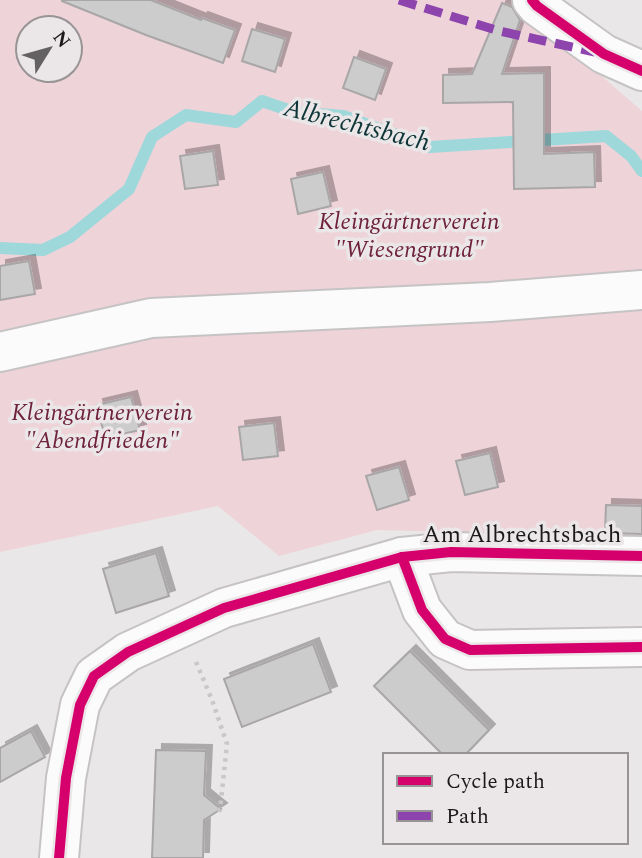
<svg xmlns="http://www.w3.org/2000/svg" width="642" height="858" viewBox="0 0 642 858" font-family="Spectral,serif">
<style>
.green{fill:#eed3d9;fill-rule:evenodd}
.lines{fill:none;stroke-linecap:round;stroke-linejoin:round}
.stream{stroke:#9ed8db;stroke-width:12}
.building{fill:#cdcccc;stroke:#a9a6a7;stroke-width:2;filter:url(#shadow)}
.minor-casing{stroke:#c6c3c4;stroke-width:42}
.path{stroke:#c8c8c8;stroke-width:4.5;stroke-dasharray:3.5 5;stroke-linecap:butt}
.minor{stroke:#fcfbfc;stroke-width:38}
.quiet{stroke:#8e44ad;stroke-width:9;stroke-dasharray:18 9;stroke-linecap:butt}
.cycleway-casing{stroke:#ebe6e7;stroke-width:15}
.cycleway{stroke:#d6006c;stroke-width:10}
.labels{text-anchor:middle;dominant-baseline:central;stroke-width:7;stroke-linejoin:round;paint-order:stroke}
.park-label{font-size:24px;font-style:italic;fill:#6f223c;stroke:#ebe6e7}
.street-label{font-size:24px;fill:#1b191a;stroke:#ebe6e7}
.water-label{font-size:26px;font-style:italic;fill:#0e3639;stroke:#ebe6e7}
</style>
<defs>
<filter id="shadow"><feDropShadow dx="6" dy="-6" stdDeviation="0" flood-color="#0004"/></filter>
</defs>
<rect width="100%" height="100%" fill="#eae7e8"/>
<path class="green" d="M0,0h519l10,13 113,98v426l-265,-7 -98,26 -61,-50 -218,46zM28,28h42v42h-42z"/>
<g class="lines">
<path class="stream" d="M0,248l43,2 27,-13 59,-48 23,-52 34,-22 50,7 26,-21 32,11 49,4 87,31 176,-11 25,20 11,15"/>
</g>
<g class="building">
<path d="M62,0h89l50,20 1,-2 33,12 -12,33 -77,-28 -84,-34z"/>
<path d="M502,3l10,4 8,13 -18,54 42,-1v81l50,-2 1,35 -81,2 -1,-87 -70,1v-28l29,-1z"/>
<path d="M252,29l33,10 -10,33 -33,-11z"/>
<path d="M354,57l32,12 -11,31 -32,-12z"/>
<path d="M213,151l5,34 -33,4 -5,-33z"/>
<path d="M323,172l8,34 -33,8 -7,-35z"/>
<path d="M29,261l6,33 -35,6v-34z"/>
<path d="M131,397l9,33 -35,8 -8,-33z"/>
<path d="M274,423l4,33 -35,4 -4,-33z"/>
<path d="M490,453l8,34 -33,8 -9,-34z"/>
<path d="M399,467l10,33 -32,10 -11,-34z"/>
<path d="M606,505l36,1v28l-37,-1z"/>
<path d="M156,553l13,43 -53,17 -13,-44z"/>
<path d="M313,644l18,48 -89,35 -18,-48z"/>
<path d="M410,651l79,79 -24,25h-22l-69,-69z"/>
<path d="M31,731l14,26 -45,25v-34z"/>
<path d="M156,750l50,1 -2,44 17,14 -17,11 -1,38h-51z"/>
</g>
<g class="lines">
<g class="minor-casing">
<g id="minor">
<path d="M532,0l5,6 67,48 38,17"/>
<path d="M0,352l151,-34 339,-16 152,-12"/>
<path d="M402,557l20,53 23,29 25,11 172,-3"/>
<path d="M59,858l7,-80 14,-73 14,-29 34,-24 96,-44 178,-51 49,-5 191,4"/>
</g>
</g>
<path class="path" d="M196,662l16,38 15,44 -7,66 -7,-1"/>
<use href="#minor" class="minor"/>
<path class="quiet" d="M399,0l100,31 96,21"/>
<g class="cycleway-casing">
<g id="cycleway">
<path d="M532,0l5,6 67,48 38,17"/>
<path d="M402,557l20,53 23,29 25,11 172,-3"/>
<path d="M59,858l7,-80 14,-73 14,-29 34,-24 96,-44 178,-51 49,-5 191,4"/>
</g>
</g>
<use href="#cycleway" class="cycleway"/>
</g>
<g class="labels">
<g class="park-label">
<text x="409" y="222">Kleingärtnerverein<tspan x="409" dy="28">"Wiesengrund"</tspan></text>
<text x="102" y="413">Kleingärtnerverein<tspan x="102" dy="28">"Abendfrieden"</tspan></text>
</g>
<g class="street-label">
<text x="522" y="535">Am Albrechtsbach</text>
</g>
<g class="water-label">
<text transform="translate(357 125) rotate(14)">Albrechtsbach</text>
</g>
</g>
<rect x="383" y="753" width="245" height="91" fill="#ebe6e7" stroke="#989495" stroke-width="2"/>
<rect x="397" y="776" width="35" height="10" fill="#d6006c" stroke="#989495" stroke-width="2"/>
<text x="446" y="788" font-size="21" fill="#1b191a">Cycle path</text>
<rect x="397" y="811" width="35" height="10" fill="#8e44ad" stroke="#989495" stroke-width="2"/>
<text x="446" y="823" font-size="21" fill="#1b191a">Path</text>
<g transform="translate(49 49) rotate(53)"><circle r="33" fill="#ebe6e7" stroke="#989495" stroke-width="2"/>
<path d="M0-5L12 26L0 18L-12 26Z" fill="#636162"/>
<text y="-10" font-size="19" font-weight="bold" text-anchor="middle" fill="#1b191a">N</text>
</g>
</svg>
